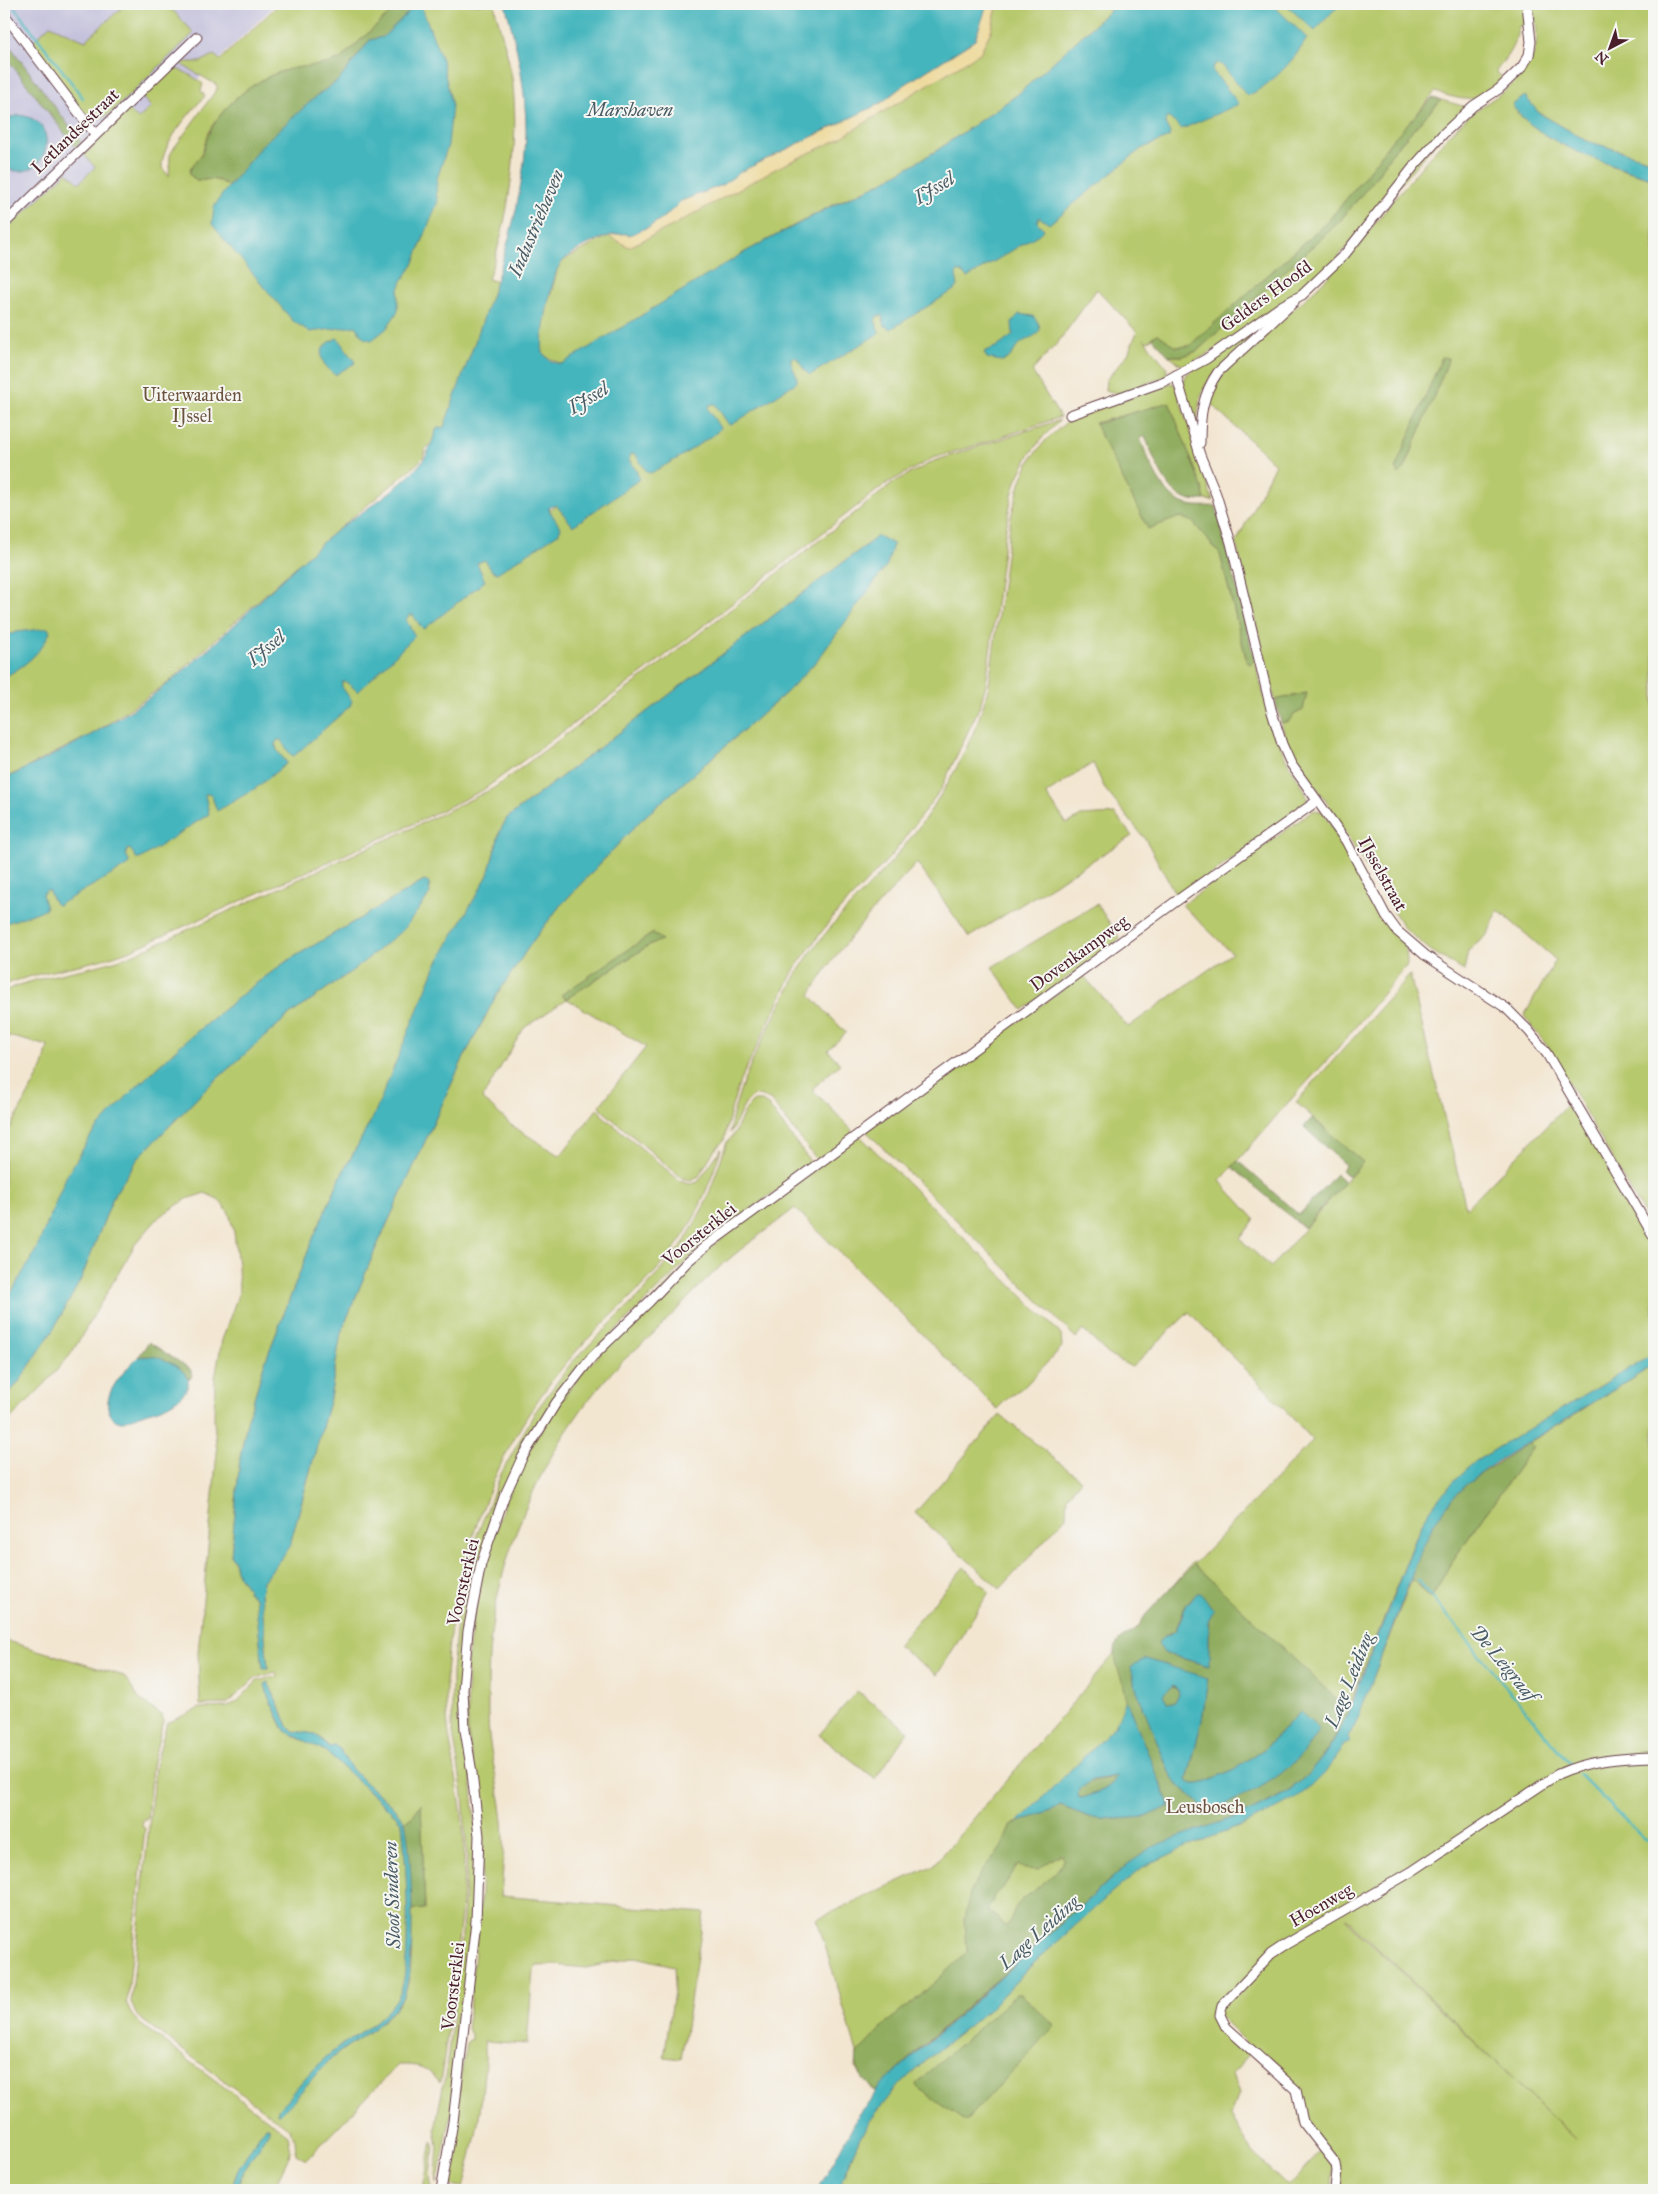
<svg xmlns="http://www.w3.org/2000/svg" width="1658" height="2194" viewBox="0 0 1658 2194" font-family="'IM FELL Great Primer',serif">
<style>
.industrial{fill:#c3c0db}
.green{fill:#b7c96d;stroke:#80744c;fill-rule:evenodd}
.forest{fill:#91ad60;stroke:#6e6646;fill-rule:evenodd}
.sand{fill:#eeda9e;stroke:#9c7c64}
.water{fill:#45b5bd;stroke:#486a74;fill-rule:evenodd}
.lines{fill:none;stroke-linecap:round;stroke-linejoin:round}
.stream{stroke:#45b5bd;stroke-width:2.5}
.minor-casing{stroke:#633d44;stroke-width:11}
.minor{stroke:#fff;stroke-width:9}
.labels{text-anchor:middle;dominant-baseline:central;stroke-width:4;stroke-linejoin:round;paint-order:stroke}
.street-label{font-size:18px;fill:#4a1f2b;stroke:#f6f6f2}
.park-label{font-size:18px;fill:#6b523f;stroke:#f6f6f2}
.water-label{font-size:19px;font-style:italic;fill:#485b65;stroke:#f6f6f2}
</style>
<rect width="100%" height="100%" fill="#f6f6f2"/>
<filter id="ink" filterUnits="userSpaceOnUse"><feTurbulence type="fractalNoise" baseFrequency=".02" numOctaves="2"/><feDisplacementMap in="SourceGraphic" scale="10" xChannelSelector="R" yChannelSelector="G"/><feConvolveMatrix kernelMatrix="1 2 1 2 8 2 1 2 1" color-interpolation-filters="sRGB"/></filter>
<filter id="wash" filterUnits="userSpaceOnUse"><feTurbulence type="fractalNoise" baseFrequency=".0096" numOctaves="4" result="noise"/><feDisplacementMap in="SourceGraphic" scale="20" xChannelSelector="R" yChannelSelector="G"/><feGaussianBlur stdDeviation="1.12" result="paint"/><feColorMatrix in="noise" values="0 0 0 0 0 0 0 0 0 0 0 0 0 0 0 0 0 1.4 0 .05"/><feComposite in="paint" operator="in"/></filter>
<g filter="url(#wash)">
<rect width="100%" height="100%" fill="#f3e6d1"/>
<path class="industrial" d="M4,4h272l-272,264z"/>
<g class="green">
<path d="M126,4h41l27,29 -82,79c-10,8 -20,8 -29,-1l-48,-63 -1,-8 16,-15 35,16z"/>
<path d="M279,4h121l-61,56c-19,8 -40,8 -60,13 -26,7 -57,35 -70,58 -3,7 -4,15 -7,22 -3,8 -14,13 -12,22l8,6c14,-3 20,-2 31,5l34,-42 56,-50 20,-14 31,-40 47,-36h77c6,27 16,54 19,82 6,61 -4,136 -25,193l62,18 8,-30 6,-7 48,-26 374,-230h131l-100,91 -81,56 -53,31 -51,23 -87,47 -175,109 -8,3 -20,-9 -116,93 -3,10 -7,7 -91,75 -156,142 -73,50 -92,47v-547l63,-60 12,11 16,-16 -11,-12 44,-46 10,10 13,-12 -10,-11 31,-27c11,0 22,8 31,15l-2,7 4,5c-15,17 -44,48 -43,72l7,8 1,-21 4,-7 43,-59v-4l-35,-20 4,-3h14l14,-7 6,5z"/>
<path d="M1265,4h258l4,21 -8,1c-3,18 -11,30 -23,45l8,9c-32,23 -31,23 -69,12l-107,129 -139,125 -13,1 -18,-13 -11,8 -3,-3 23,29 -1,8 -47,18 -14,-4 1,-10 22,-26 9,-22 -40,-43 -38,52 -27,30 28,46 -79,27 -48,14 -49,27 -236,184 -165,121 -70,34 -282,126c-41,16 -86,19 -127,35v-81l403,-288 148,-110 157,-106z"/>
<path d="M1532,4h122v157l-67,-20 -48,-28 -14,-16 -8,16 31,24 67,30 36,11 3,3v1050l-106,-184 -24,-31 32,-56 -58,-50 -10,24 -20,17 -4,20 -34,-21 -26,-22 -80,-130 -28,-39 -10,-20 -5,-16 8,-2 6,-7 8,-4 3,-17 -31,7 -39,-157 39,-79 -67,-63c14,-33 41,-52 67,-75 18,-16 36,-32 53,-49 48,-49 85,-107 134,-155 20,-20 51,-30 66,-56 13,-22 9,-39 4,-62zM1448,358l-43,110 -6,6z"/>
<path d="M1441,100l25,7 -134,157c-22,20 -125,98 -149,101l-4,-1 -10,-8h14l14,-5 141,-128 35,-42 22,-32z"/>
<path d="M1284,306l-76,75c-11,18 -11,37 -11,57l-15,-53 5,-11z"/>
<path d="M1171,383l4,2 38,116 -8,-1 -3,-13 -33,-84 -74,20 85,94 13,5 27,32 27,108 8,-1c9,36 16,66 32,100 6,13 21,27 20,42l-129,96 -32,-59 -41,-51 -12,-26 -47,31 21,30 14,-8 34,-2 17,22 -163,101 -52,-74c-39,42 -78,82 -107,132l36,38 -18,17 12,14 -28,25 39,40 2,7 -36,24 -45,-58c-26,-22 -31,17 -42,31 4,-48 46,-118 69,-163 23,-38 56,-68 86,-101 45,-51 88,-117 104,-184l22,-168 10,-37 11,-23 14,-17 24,-21z"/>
<path d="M1060,420l-17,17 -14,18 -12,24 -5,16 -7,39 -19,150 -6,22 -39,83 -49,66 -60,63 -37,50 -55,113 -8,25 -8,34 -11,12 -14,24 -8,4 -9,-2 -79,-67 -3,-6 46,-58 -79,-48 -43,29 -42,70 29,27 49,31 38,-48 4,7 78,66 10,3 8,-2 23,-33c-10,30 -21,62 -39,89 -27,40 -64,70 -97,104 -42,44 -77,99 -98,155 -27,68 -48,157 -39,230 5,39 15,78 16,117 1,45 -5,89 -10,133 -4,35 -8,71 -14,106 -15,-17 -19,-18 -42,-18l-92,95 -10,-6 -1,-15 -7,-11 -150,-111 -7,-14 24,-237 12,-43 33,-15 28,-1 10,-6 19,-20 20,-5 -1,-4 -21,6 -28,26 -27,1 -2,-52 19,-201 -3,-31 1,-43 7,-38 17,-48 -1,-26 -4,-34 -5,-19 -11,-14 -13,-6 -18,6 -27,17 -24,27 -65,111 -27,31 -40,40v-25l17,-21 32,-49 28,-51 33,-84 25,-38 71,-72 78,-69 68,-48 68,-87 -137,80 -37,27 -68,56 -51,48 -127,213v-165l39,-73 5,-21 -44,-11v-44c41,-18 87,-20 128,-36l282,-128 80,-39 156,-116 246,-191 38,-20zM878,536l8,29 -67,93 -32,34 -146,128 -82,87 -27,35 -36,54 -34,65 -87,189 -34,83 -11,65 -41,150 -26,33 -2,13 7,74 -5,-1 -8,-70 -7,-5c-1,-9 -8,-12 -11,-20 -3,-6 -1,-9 -6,-16l9,-98 7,-36 17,-57 50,-129 27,-60 33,-61 95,-205 19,-35 12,-44 7,-13zM653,934l8,6 -10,4 -84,54 -5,-3zM268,1682l21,46 4,3 22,3 15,13 5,-1 5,3c12,31 47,46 65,73l7,-5 9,-12 4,104 -13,1c-1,24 2,58 -6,80 -12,33 -50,47 -75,69 -19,17 -35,37 -52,55l-1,-4c17,-19 32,-40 52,-56 23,-19 54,-32 69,-59 14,-24 7,-141 3,-172l-6,-7 -71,-65 -15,-9 -13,-4 -14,-10 -15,-32 -2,-12z"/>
<path d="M1314,810l9,2 73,123c9,9 11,17 11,30l-76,91 -46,50 -65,75 35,38 -15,20 31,28 91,-104 -66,-61 114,-127 56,233 103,-105 85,141v109l-178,108 -28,26 -27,38 -74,186 10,9 55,-142 19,21 19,-35 83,-117 -3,-5 124,-77v388l-52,3 -26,7 22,2 56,-5v430h-318l-1,-31 -34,-38 -4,-30 -80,-77 -6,6 39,33 -18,21 7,20 -8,21 21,37 36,34 34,-37 11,17 -1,24h-488l-3,-4 1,-7 16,-37 11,-20 27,-34 29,-27 63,-51 48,-49 44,-40 -9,-7 -198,177 -17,-23 1,-16 -40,-133 117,-54 259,-303 2,1 118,-123 -46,-49 -78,-79 -57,55 -22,-11 -27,-26 -7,8 -210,-207 217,-156 45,52 104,-74 -50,-48zM1345,1919l4,2 227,218z"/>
<path d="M1097,904l23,35 -97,71 -31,-43z"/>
<path d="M754,1101h8l6,4 44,59 -108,80 -114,112 -88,140 -40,165 14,175 -1,58 -21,206 -17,84 -1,-10 2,-28 -3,-17 11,-59 15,-119 6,-94 -4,-62 -11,-68v-55l6,-60 15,-67 28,-71 34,-62 37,-50 69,-68 44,-53 21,-39 21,-60c13,-11 13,-31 27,-41z"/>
<path d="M860,1136l194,191 7,8 1,12 -37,39 -15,10 -13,13 -202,-201c-24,19 -50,37 -73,57 -23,21 -44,44 -66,66 -14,14 -31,26 -44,41 -68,75 -116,182 -123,284 -1,26 -2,54 0,80 4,35 15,69 15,104 0,19 -2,38 -3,56l203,17 -23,146 -17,-2 11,-72 -1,-19 -38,-9 -50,11 -31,-3 -18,1 -4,5 -6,73 -43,-3c3,14 0,28 -1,43 -3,35 -10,69 -20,103l-19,-3 22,-141 5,-4v-5l-4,-5 14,-134 1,-29v-30l-14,-106 -1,-68 11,-75 28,-89 33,-65 45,-63 105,-107z"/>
<path d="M1000,1415l81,65 -14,16 -1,21 -66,72 -85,-76z"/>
<path d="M964,1567l25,25 -52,83 -40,-30z"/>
<path d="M4,1640l120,36 15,23 23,17 1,6 -11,44 -5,53h-4l-1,8 3,1 -18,176 5,11 7,8 149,112 3,17 -18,38h-37l8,-20 11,-20 -16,17 -8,23h-227z"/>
<path d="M857,1691l51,40 -32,48 -57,-44z"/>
<path d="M432,2141l2,2c0,15 -8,33 -1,47h-10z"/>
</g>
<g class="forest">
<path d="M400,4h17l-34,33 -13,3 -31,40 -20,14 -24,22 -66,70c-11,-7 -17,-8 -31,-5l-8,-6c-2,-9 9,-14 12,-22 3,-7 4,-15 8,-22 15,-28 45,-52 76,-61 17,-5 35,-3 53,-10z"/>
<path d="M7,42l74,100 -5,6 -72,-93v-11z"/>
<path d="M1432,98l9,2 -46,49 -22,32 -35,42 -141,128 -14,5h-14l-17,-19 6,-3 18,13 13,-1 139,-125 33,-40 31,-41z"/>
<path d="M1442,357l6,1 -1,6 -42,104 -6,6 -4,-5z"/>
<path d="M1169,402l33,85 3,13c-5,0 -12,1 -16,0 -23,-5 -36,-44 -44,-64l-5,2c8,21 23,63 49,67 8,2 18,1 27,1l39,155 -5,3 -3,-2 -27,-108 -27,-32 -13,-5 -32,12 -53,-105z"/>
<path d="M1307,693l-4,17 -8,4 -6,7 -8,2 -6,-23z"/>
<path d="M653,933l9,7 -11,4 -85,55 -5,-4z"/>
<path d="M1312,1118l51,44 -14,15 -7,-7 3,-5 -41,-38z"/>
<path d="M1238,1161l61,54 37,-41 9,8 -41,46 -72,-61z"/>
<path d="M149,1342l41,27 3,6 -4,5 -2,-4 -42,-20 -7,1z"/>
<path d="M1530,1442l3,5 -83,117 -19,35 -11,-13 -9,-7 10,-28 14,-30 22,-28 14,-13z"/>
<path d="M1194,1564l155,147c-11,21 -22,43 -39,61 -31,33 -82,47 -123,64 -21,8 -40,16 -59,28l-206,182 -47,46c-10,-11 -21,-21 -18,-38l29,-31 33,-26 48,-45 1,-5 -3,-10 -1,-18 7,-29 13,-22 17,-20 10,-23 50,-19 28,11 27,2 30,-2 24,-13 -21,-46 -23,-58c0,-17 -12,-32 -11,-49 1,-14 12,-14 20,-21 6,-5 8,-14 14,-19 15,-16 30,-31 45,-47zM1200,1593l10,21 -2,52 -44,-13v-17l12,-6c5,-13 9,-32 24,-37zM1132,1675l76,3 -6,42 -14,56 -1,5 5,3h8l35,-15 29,-20 36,-37 -1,45c-30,27 -61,44 -100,56l2,-6 -3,-6 -21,-17 -8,-12zM1059,1855h4c3,17 -35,37 -46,50 -5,7 -5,15 -10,21l-4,-1 -5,-7 -10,-6v-6l5,-4 2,-7 7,-6 16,-24 7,4 12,1z"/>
<circle cx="1171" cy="1695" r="8"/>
<path d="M1118,1775c-6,14 -23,19 -36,23l-5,-1 2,-7c17,-15 22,-7 39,-15z"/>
<path d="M421,1804l4,105 -13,1 -7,-88 7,-5z"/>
<path d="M1017,1994h4l34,32 -89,95 -48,-33 -2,-3 1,-3z"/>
</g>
<path class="sand" d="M986,4h10l1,3 -6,24 -11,22 -143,87 -62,29 -103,57 -43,21 -21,-11 41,-9 19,-13 13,-13 41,-16 20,-14 139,-68 23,-18 71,-45c3,-12 9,-24 11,-36z"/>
<g class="water">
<path d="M417,4l5,4 20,52 10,46 -4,39 -11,34 -1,15 2,7 -25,64 -11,16 -4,11v19l-12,18 -14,11c-12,-1 -10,-6 -16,-14l-46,6 -17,-11 -71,-84 -10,-13 2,-17 7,-11 42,-52 56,-50 20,-14 31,-40 13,-3z"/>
<path d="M505,4h481c-1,12 -8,24 -11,36l-71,45 -23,18 -139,68 -20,14 -41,16 -13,13 -19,13 -20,8c-15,-7 -62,17 -70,31 -7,11 -20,76 -16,86 4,8 11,11 19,12l183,-112 87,-46 51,-24 53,-31 81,-56 100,-91h155l35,34c-12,22 -37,48 -60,58l-25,-31 -6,-2 -4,7 27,34 -57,25 -13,-11h-3l-1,5 5,10 -1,4 -28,12 -92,75 -10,-7 -2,5 7,7 -5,5 -72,44 -6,-6h-4l-1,3 2,10 -4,5 -63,39 -6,-3 -3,-10h-5l-2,4 4,12 -1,2 -68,41 -4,-3 -10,-15 -5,1c-1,9 7,15 6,24l-64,42 -4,1 -14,-21 -6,1 -1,4 12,19 -4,5 -36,24 -29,16 -4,-1 -12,-18h-4l-2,6 7,10 3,8 -2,3 -64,45 -17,-21 -7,2v3l12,18 -3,6 -61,39 -5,-2 -7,-11 -8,3 8,18 -61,48 -3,-2 -8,-12h-4l-3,5 9,16 -57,56 -11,-10h-5v5l10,14 -2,5 -56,50 -4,-2 -10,-15 -5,4 2,7 10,13 -31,25 -39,23 -6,-17h-6l4,20 -69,45h-3l-7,-10 -3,1 -1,4 4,10 -1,1 -71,40 -3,-1 -7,-14 -6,4 4,15 -42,15v-145c58,-27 116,-57 166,-97 54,-44 102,-95 154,-141 28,-25 78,-51 100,-82 6,-9 9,-21 13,-31l7,-1c25,-72 55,-142 72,-217 5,-26 10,-52 10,-79 0,-43 -9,-86 -21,-127z"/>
<path d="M1285,4h57l-9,7 -18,20z"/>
<path d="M1525,96l14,17 48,28 67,20v20l-3,-3c-44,-14 -111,-34 -139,-73z"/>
<path d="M19,115c48,5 26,74 -15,52v-48z"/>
<path d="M1019,314l14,2c17,19 -2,19 -13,28 -6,5 -8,15 -17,17 -5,0 -12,-2 -16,-3l-3,-6 16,-7 13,-10 -1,-13z"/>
<path d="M337,338c8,5 9,16 17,21l1,4 -20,12c-17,-14 -20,-27 2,-37z"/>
<path d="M878,536l15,8 -6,21 -68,93 -32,34 -146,128 -82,87 -27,35 -36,54 -34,65 -87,189 -34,83 -11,65 -41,150 -26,33 -2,13 7,74h-5l-8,-71 -7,-5c-1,-9 -8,-12 -11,-20 -3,-7 0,-8 -6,-16l9,-98 7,-36 17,-57 50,-129 27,-60 33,-61 62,-150 52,-90 12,-44 7,-13z"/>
<path d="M48,628l2,4c-9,21 -26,35 -46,45v-41l13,-4z"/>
<path d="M424,881l5,2 1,11 -26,35 -48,39 -68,48 -78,69 -71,72 -25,38 -33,84 -28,51 -32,49 -17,21v-95l32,-55 30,-73 26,-43 39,-42 51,-48 68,-56 37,-27z"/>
<path d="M1654,1353v12l-158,97 -25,18 -14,13 -22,28 -14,30 -63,167 -10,20 3,4 -7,3 -19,28 -13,13 -15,11 -48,26 -59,22 -47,22 -37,31 -70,63 -48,49 -63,51 -29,27 -27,34 -11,20 -16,37 -1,7 3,4h-26l40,-74 25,-33 245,-219c9,-6 17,-12 26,-17 51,-24 117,-32 157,-76 16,-17 27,-37 37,-58l73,-188c14,-25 33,-46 55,-64z"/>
<path d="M152,1356c22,5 54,23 24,44 -11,8 -24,11 -37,15 -7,3 -14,7 -22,6 -25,-18 7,-50 21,-64z"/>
<path d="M1197,1593h3l14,17 -5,9v47l-45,-13 -6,-9c3,-9 11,-8 18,-14l11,-26z"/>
<path d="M1146,1659l62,19 -6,42 -14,56 -1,5 5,3h8l35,-15 29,-20 36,-37 18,16v3c-25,45 -73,68 -119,82l2,-6 -3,-6 -21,-17 -8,-12 -33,-84 -5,-20 3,-4zM1173,1686l5,4 1,5 -5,8 -7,-1 -4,-8z"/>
<path d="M268,1682l21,46 4,3 22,3 14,13 6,-1 5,3c12,31 47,46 65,73 7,29 12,150 -2,174 -16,29 -47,42 -71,62 -19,17 -33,39 -52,56l-3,-1 1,-3c16,-19 32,-40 52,-56 23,-19 54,-32 69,-59 14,-24 7,-141 3,-172l-6,-7 -71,-65 -40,-20 -17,-35 -3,-12z"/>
<path d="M1126,1700l44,106 -24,11 -30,2 -27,-2 -28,-11 -44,17 98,-97zM1117,1776c-5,13 -23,18 -35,22l-4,-1 1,-7 13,-10z"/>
<path d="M265,2126l4,2v2l-25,40 -8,20h-5l8,-23z"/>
</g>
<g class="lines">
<g class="stream">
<path d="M12,4l71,94"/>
<path d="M1418,1580l151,183"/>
<path d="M1579,1774l75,75"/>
</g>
</g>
</g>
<g filter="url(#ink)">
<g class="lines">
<g class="minor-casing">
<g id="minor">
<path d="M4,14l91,120"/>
<path d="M4,224l193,-187"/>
<path d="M1176,375l24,80 16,39 15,49 40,166 11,35 9,20 55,77 40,75 11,15 28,24 81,53 23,23 18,23 107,183"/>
<path d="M1070,415l95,-34 41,-22 77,-54 19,-10 43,-41 70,-89 28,-31 30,-28 26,-17 23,-22 7,-12 2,-13 -4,-38"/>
<path d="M1200,443c0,-27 2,-48 18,-71l76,-70"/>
<path d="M441,2190l12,-68 23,-201 3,-85 -7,-63 -7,-43 -2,-40 5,-59 13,-67 23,-67 18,-39 34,-55 36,-46 58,-56 38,-40 18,-15 469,-344 142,-101"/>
<path d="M1335,2190l2,-19 -1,-7 -33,-42 -7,-32 -70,-63 -6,-12 2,-9 49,-52 12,-8 128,-74 147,-98c31,-14 62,-16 96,-17"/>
</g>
</g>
<use href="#minor" class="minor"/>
</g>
</g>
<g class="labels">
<g class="street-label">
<text transform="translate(75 131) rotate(-44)">Letlandsestraat</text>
<text transform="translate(1266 296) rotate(-36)">Gelders Hoofd</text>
<text transform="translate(1383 874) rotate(61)">IJsselstraat</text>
<text transform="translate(1079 953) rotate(-36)">Dovenkampweg</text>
<text transform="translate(699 1234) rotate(-39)">Voorsterklei</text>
<text transform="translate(463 1582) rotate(-77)">Voorsterklei</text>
<text transform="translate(1321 1905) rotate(-30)">Hoenweg</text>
<text transform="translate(453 1986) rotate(-83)">Voorsterklei</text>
</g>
<g class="park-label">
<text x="192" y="395">Uiterwaarden<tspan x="192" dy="21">IJssel</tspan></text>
<text x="1205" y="1807">Leusbosch</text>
</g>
<g class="water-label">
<text x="630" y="109">Marshaven</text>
<text transform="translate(934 188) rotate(-31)">IJssel</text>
<text transform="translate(536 223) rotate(-67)">Industriehaven</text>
<text transform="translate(588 398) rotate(-31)">IJssel</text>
<text transform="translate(266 648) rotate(-40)">IJssel</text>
<text transform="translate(1504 1663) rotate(50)">De Leigraaf</text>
<text transform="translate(1349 1680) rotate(-68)">Lage Leiding</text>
<text transform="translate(392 1895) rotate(-92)">Sloot Sinderen</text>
<text transform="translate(1039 1932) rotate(-42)">Lage Leiding</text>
</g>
</g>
<rect width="1658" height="2194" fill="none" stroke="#f6f6f2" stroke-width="20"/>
<g transform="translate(1610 48) rotate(221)" stroke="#f6f6f2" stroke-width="4" paint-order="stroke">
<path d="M0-4L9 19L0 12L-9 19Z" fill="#4a1f2b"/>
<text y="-8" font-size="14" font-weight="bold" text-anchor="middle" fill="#4a1f2b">N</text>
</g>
</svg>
